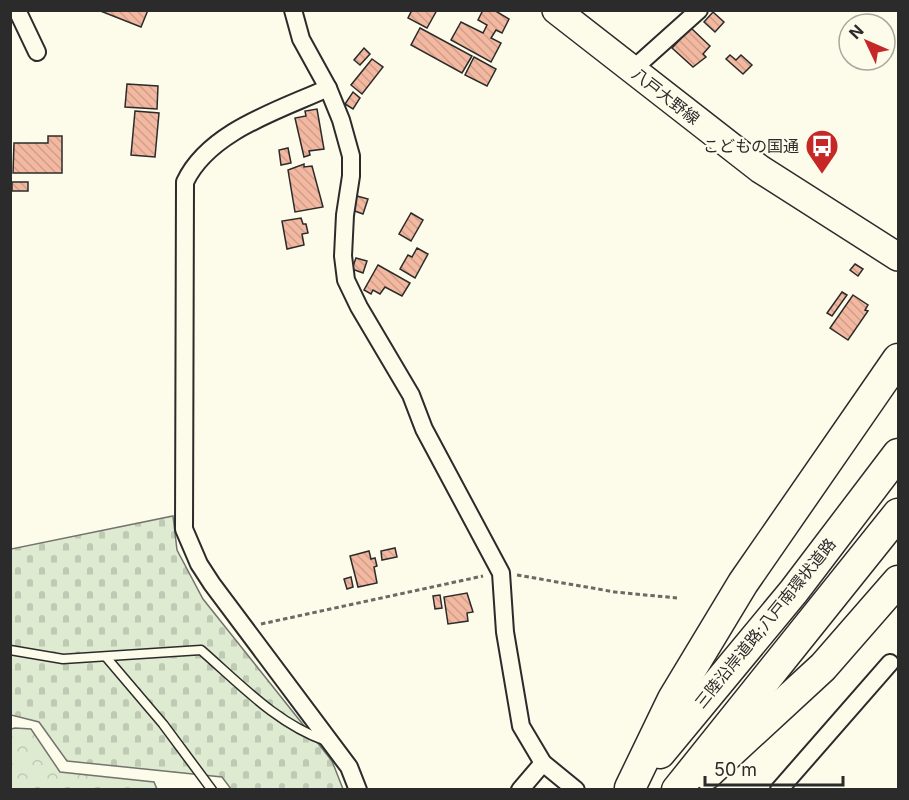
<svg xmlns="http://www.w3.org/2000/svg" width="909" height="800" viewBox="0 0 909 800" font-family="Inter,'Noto Sans JP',sans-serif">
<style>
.forest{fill:url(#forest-crowns);stroke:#74746e;stroke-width:1.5}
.cemetery{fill:url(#cemetery-stones);stroke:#74746e;stroke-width:1.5}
.building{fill:url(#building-back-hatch);stroke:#2b2b2b;stroke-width:1.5}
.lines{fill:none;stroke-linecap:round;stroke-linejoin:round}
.lane-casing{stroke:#2b2b2b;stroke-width:11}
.street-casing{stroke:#2b2b2b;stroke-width:20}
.primary-casing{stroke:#2b2b2b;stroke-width:30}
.highway-casing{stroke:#2b2b2b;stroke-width:33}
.path{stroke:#6a6964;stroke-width:3;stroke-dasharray:4.5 3;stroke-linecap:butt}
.lane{stroke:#fdfbea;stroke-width:8}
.street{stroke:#fdfbea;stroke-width:16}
.primary{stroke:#fdfbea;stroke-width:27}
.highway{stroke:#fdfbea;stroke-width:30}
.labels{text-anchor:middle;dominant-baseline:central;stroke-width:4.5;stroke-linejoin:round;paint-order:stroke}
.street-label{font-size:16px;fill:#2b2b2b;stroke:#fdfbea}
.poi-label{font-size:16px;fill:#2b2b2b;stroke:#fdfbea;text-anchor:end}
</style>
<defs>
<pattern id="forest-crowns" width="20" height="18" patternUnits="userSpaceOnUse" patternTransform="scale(1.5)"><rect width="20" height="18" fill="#deebd1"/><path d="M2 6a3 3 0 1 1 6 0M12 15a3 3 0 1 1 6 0" fill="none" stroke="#bfcab4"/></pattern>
<pattern id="cemetery-stones" width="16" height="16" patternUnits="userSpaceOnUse" patternTransform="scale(1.5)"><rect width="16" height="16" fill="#deebd1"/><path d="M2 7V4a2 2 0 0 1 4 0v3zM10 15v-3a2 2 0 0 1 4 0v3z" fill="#bfcab4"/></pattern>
<pattern id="building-back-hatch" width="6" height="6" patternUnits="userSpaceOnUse" patternTransform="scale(1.5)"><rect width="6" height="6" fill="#f2b8a0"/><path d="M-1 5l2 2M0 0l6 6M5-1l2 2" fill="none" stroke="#d09e8a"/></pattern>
</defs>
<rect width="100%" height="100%" fill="#fdfbea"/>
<path class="forest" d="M15,728l16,1 29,43 94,10 3,7h-146v-60z"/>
<path class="cemetery" d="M173,516l4,34 26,49 129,162 11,28h-112l-9,-12 -155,-16 -28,-39 -28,-7v-166z"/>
<g class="building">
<path d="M98,10h50l-7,17z"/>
<path d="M412,10h25l-10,18 -19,-10z"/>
<path d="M483,10h11l15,9 -7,14 -6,-3 -5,8 10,5 -10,19 -40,-22 10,-18 22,11 4,-8 -9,-5z"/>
<path d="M713,12l11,10 -9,10 -11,-10z"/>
<path d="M420,28l52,28 -10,17 -51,-28z"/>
<path d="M691,28l19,18 -7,8 3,3 -13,10 -21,-19z"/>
<path d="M364,48l6,6 -10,11 -6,-5z"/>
<path d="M730,55l6,5 5,-5 11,10 -9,9 -17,-15z"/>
<path d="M474,57l22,12 -9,17 -22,-11z"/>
<path d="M372,59l11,8 -21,27 -11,-9z"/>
<path d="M127,84l31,2 -1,23 -32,-2z"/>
<path d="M353,92l7,6 -7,11 -8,-5z"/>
<path d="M317,109l7,40 -15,2 1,4 -6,2 -9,-39 11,-2 -1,-5z"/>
<path d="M135,111l24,2 -4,44 -24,-2z"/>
<path d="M48,136h14v37h-49l1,-30h34z"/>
<path d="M288,148l3,15 -10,2 -2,-15z"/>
<path d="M304,164v3l8,-1 11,41 -28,5 -7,-42z"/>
<rect x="12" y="182" width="16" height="9"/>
<path d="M357,196l11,3 -5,15 -11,-4z"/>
<path d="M411,213l12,7 -12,21 -12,-7z"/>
<path d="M301,218l2,6h3l2,9 -6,1 2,11 -17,4 -5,-28z"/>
<path d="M417,248l11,6 -13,24 -15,-9 8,-14 4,2z"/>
<path d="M356,258l11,3 -4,12 -11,-4z"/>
<path d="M855,264l8,5 -5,7 -8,-6z"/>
<path d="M378,265l32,18 -8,13 -17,-9 -5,7 -7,-4 -2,4 -7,-4z"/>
<path d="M842,292l5,3 -15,21 -5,-3z"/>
<path d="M853,295l15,10 -3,5 3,1 -20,29 -18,-12z"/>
<path d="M395,548l2,9 -15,3 -1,-9z"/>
<path d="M369,551l2,8 4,-1 2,8 -3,1 3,16 -19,4 -8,-31z"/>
<path d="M351,577l2,10 -6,2 -3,-10z"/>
<path d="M467,593l6,19 -6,1 1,8 -20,3 -4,-27z"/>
<path d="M440,595l2,13 -7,1 -2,-13z"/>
</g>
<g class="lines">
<g class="lane-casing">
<g id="lane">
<path d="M10,650l53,9 138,-9c39,34 76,74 125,91"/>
<path d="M106,657l57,67 49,66"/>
</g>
</g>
<g class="street-casing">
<g id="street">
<path d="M17,10l20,42"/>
<path d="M293,10l8,29 27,49 13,32 10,36v20l-6,39 -2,41 3,24 13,27 52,88 13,34 77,144 4,59 16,94 22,37 33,27"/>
<path d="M632,70l67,-60"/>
<path d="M328,88c-48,22 -119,43 -143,94l-1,347 15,35 13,20 137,183 9,23"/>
<path d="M520,790l23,-27"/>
<path d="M779,790l111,-127"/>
</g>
</g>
<g class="primary-casing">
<path id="primary" d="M556,10l204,159 138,88"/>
</g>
<g class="highway-casing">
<g id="highway">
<path d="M660,753l134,-162 104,-137"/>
<path d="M707,774l116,-107 75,-86"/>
<path d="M630,788l43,-89 70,-116 155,-224"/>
<path d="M677,790l221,-276"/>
</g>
</g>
<g class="path">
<path d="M517,575l98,17 62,6"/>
<path d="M261,624l222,-48"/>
</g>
<use href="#lane" class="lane"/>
<use href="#street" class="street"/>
<use href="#primary" class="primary"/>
<use href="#highway" class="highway"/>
</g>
<defs>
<g id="bus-pin" transform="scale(1.725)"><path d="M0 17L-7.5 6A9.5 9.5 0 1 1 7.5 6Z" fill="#c62828" stroke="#fdfbea"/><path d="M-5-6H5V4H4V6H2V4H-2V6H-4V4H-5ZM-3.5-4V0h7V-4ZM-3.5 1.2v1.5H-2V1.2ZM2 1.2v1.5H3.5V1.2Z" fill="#fff"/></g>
</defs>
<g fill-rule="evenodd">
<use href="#bus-pin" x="822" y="146"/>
</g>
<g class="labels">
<g class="street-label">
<text transform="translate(666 96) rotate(38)">八戸大野線</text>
<text transform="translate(765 623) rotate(-51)">三陸沿岸道路;八戸南環状道路</text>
</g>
<g class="poi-label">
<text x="799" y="146">こどもの国通</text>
</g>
</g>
<rect width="909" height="800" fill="none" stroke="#2b2b2b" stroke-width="24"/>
<g transform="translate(867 42) rotate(314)"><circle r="28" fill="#fdfbea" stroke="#a9a89e" stroke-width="1.5"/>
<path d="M0-4.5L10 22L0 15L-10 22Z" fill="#c62828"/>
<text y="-9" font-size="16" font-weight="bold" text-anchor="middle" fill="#2b2b2b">N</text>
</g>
<path d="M705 776v9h138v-9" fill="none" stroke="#2b2b2b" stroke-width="3"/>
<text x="714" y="776" font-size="18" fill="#2b2b2b" stroke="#fdfbea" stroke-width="4.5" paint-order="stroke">50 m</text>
</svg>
